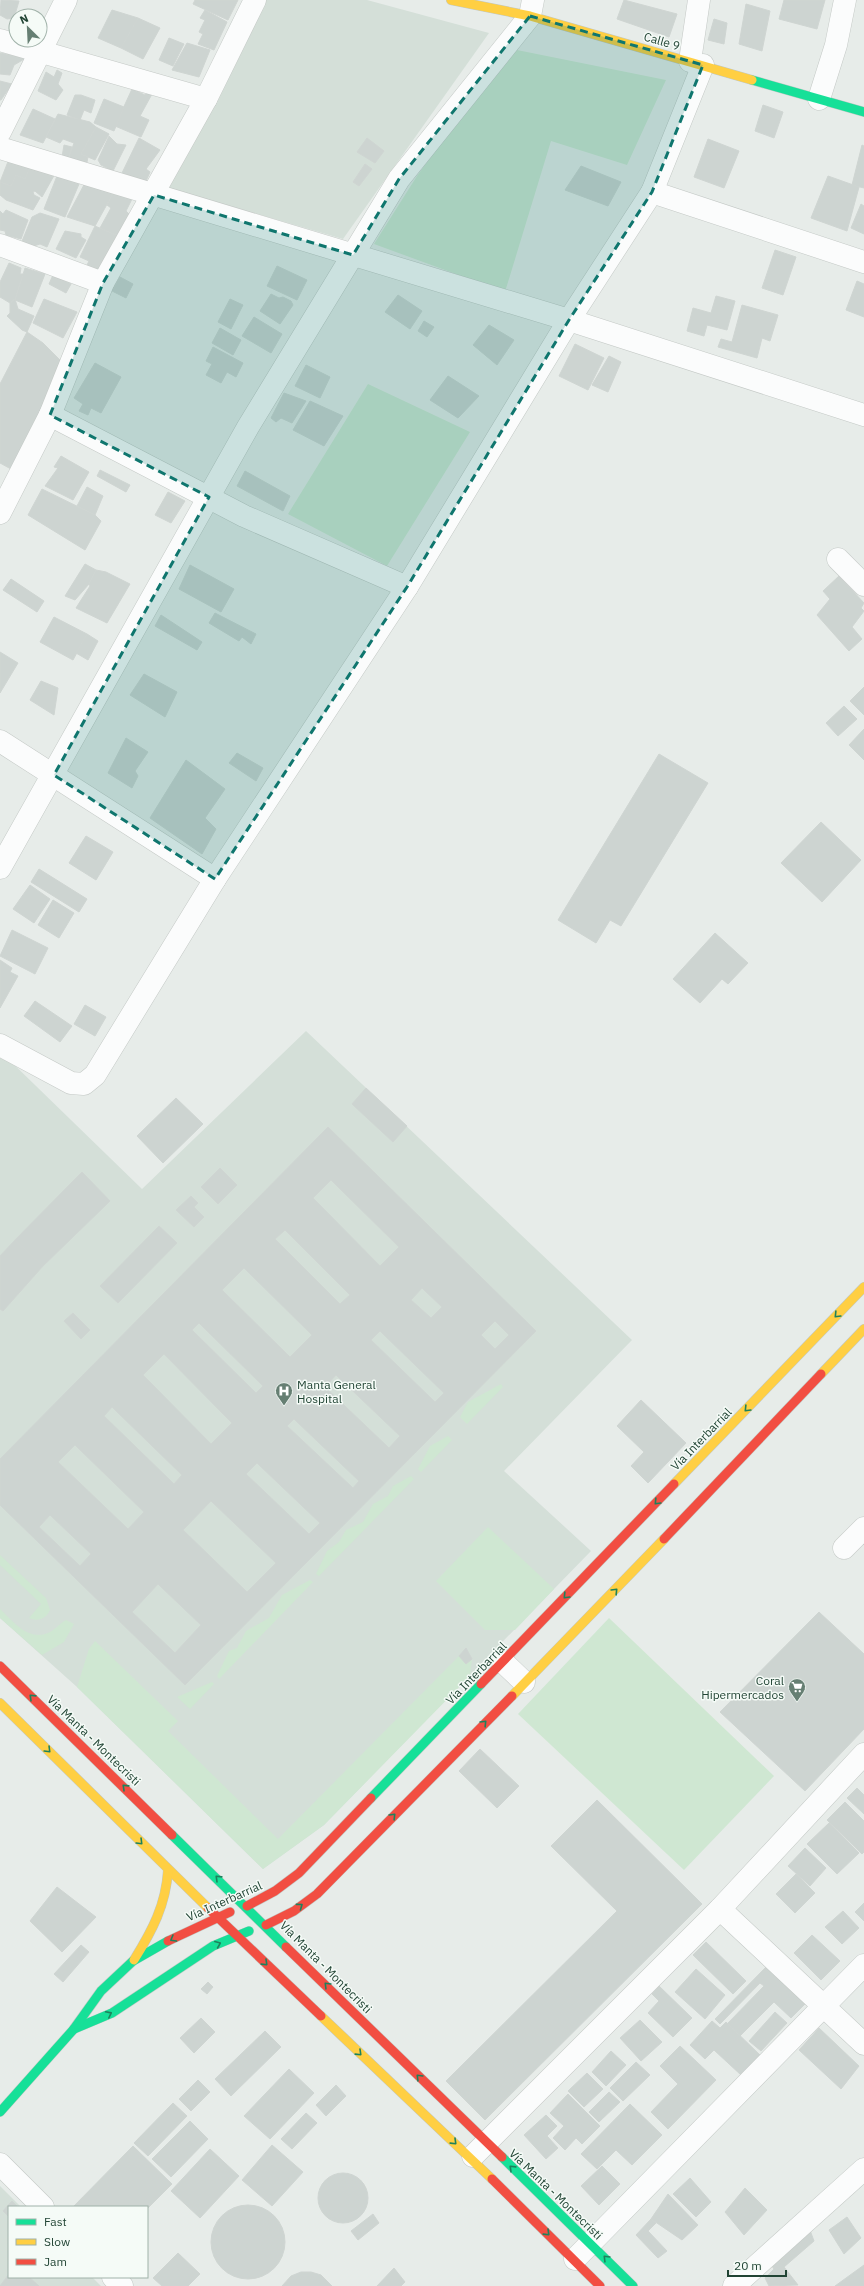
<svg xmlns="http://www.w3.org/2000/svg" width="864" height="2286" viewBox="0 0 864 2286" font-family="'IBM Plex Sans',sans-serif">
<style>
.built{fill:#d4dfd8}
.green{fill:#cfe7d2}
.building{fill:#cdd4d1;stroke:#cfd5d2;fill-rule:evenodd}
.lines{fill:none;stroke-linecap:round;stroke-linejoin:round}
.street-casing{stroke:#c4c9c6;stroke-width:23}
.fast-casing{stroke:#c0c8c4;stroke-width:10}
.slow-casing{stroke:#c0c8c4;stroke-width:10}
.jam-casing{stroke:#c0c8c4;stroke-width:10}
.street{stroke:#fbfcfc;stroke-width:22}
.fast{stroke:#16e098;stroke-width:9}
.slow{stroke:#ffcf43;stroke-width:9}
.jam{stroke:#f24e42;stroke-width:9}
.oneway{stroke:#1d825c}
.marked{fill:#0f766e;fill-opacity:0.2;stroke:#0f766e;stroke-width:3;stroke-dasharray:8 5;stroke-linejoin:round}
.labels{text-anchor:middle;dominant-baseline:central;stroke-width:3;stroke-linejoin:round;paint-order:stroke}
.street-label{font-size:12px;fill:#214434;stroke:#f5fbf7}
.poi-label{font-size:12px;fill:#214434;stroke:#f5fbf7;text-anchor:start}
</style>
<rect width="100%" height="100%" fill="#e7ece9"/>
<g class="built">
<path d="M263,0h104l122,33 -146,206 -178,-52z"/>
<path d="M306,1031l326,309 -128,131 87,80 -267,274 -61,44 -186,-182 -77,-69v-567l142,138z"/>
<path d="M0,2186l21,21h-12v70h83l9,9h-101z"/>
</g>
<g class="green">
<path d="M517,50l149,30 -39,85 -76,-24 -46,151 -131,-48 43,-68 31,-43z"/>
<path d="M368,384l102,48 -83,134 -99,-52z"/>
<path d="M501,1384l2,3 -36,37 -7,-7 8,-15z"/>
<path d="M448,1436l4,4 -31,32 -3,-3 12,-23z"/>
<path d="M411,1476l3,3 -95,97 -3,-2 11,-23 12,-9 7,-12 17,-8 10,-18 15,-8 5,-10z"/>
<path d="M488,1527l66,62 -39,41h-30l-49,-49z"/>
<path d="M0,1555l46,43 4,12c-4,9 -12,12 -21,8l12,-14 -41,-39z"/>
<path d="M310,1580l3,2 -94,97 -2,-3 12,-25 8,-3 9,-17 23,-13 13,-23z"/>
<path d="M0,1609c13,12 27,32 48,24 7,-3 11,-9 18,-13l8,4 -10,18 -22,13 -42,-37z"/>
<path d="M609,1618l165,158 -90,94 -166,-156z"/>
<path d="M95,1641l83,80 -10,10 110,108 181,-183 7,8 6,-5 -2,17 -146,149 -61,44 -186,-182 12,-38z"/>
<path d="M212,1682l2,2 -24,25 -13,-12z"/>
</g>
<g class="building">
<path d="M1,0l18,1 -5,17 -7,1 -7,-4z"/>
<path d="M195,0h43l-10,20 -35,-16z"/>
<path d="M624,0l53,14 -8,23 -52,-18z"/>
<path d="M784,0h41l-8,29 -38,-10z"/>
<path d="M746,4l24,7 -8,40 -23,-7z"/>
<path d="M112,10l26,8 -17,30 -23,-10z"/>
<path d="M205,10l22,12 -13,28 -16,-6 5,-10 -4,-2 6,-12 -5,-2z"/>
<path d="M138,18l22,10 -17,31 -22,-11z"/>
<path d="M714,19l13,4 -3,21 -16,-4z"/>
<path d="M169,38l15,6 -11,22 -14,-6z"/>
<path d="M187,43l23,7 -11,27 -27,-7z"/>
<path d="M0,53l26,5 -12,7 -4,10 -10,-1z"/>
<path d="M57,70l5,3 -4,11 5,6 -7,10 -18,-9 8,-19 8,5z"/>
<path d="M0,81l12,3 -11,16h-1z"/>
<path d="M132,89l13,6 3,-3 4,2 -12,22 9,4 -8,17 -26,-11z"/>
<path d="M75,95h6l14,5 -4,13 -7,-3 -4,10 -13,-5z"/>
<path d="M104,99l20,8 -10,24 -20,-8z"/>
<path d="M763,105l20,7 -9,26 -19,-7z"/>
<path d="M33,109l22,10 -12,24 -23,-8z"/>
<path d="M58,114l32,8 6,5 -15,27 7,3 -1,5 -3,2 -16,-4 6,-17 -11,-4 -3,4 -14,-6z"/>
<path d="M96,127l13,7 -14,26 -14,-6z"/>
<path d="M109,136l8,8 9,1 -13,26 -12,-6 -3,-5z"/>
<path d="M139,138l21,12 -14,19 4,3 -4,9 -24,-8z"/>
<path d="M367,138l17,13 -9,12 -18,-11z"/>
<path d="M708,139l31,12 -15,37 -30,-11z"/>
<path d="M64,145l8,2 -4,13 -6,-3z"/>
<path d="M862,145l2,1v42l-12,-3z"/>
<path d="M9,159l21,8 -5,12 -9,-4 -5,11 -11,-4z"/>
<path d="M365,164l7,5 -13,17 -6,-4z"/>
<path d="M581,166l40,16 -13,24 -43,-16z"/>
<path d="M30,167l26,5 -14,25 -7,-6 -2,1 1,3 6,3 -7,12 -27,-10 -6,-5v-13l11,4 5,-11 9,4z"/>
<path d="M57,176l22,8 -14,33 -21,-8z"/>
<path d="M828,176l31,11 -12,44 -36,-13z"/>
<path d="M86,181l30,7 -21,38 -28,-9z"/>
<path d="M114,191l18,8 -6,12 4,4 -12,21 -18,-8 11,-20 -4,-3z"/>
<path d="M861,204l3,2v28l-13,-6z"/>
<path d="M6,210l22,10 -7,19 -15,-4 -1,-4 -5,-1v-19l3,3z"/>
<path d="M40,213l19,6 -12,28 -7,-3 -22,7 14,-34z"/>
<path d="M95,226l23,10 -19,37 -13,-6 3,-6 -9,-4z"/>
<path d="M65,231l16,3v3l5,3 -10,18 -20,-9z"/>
<path d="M775,250l21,7 -13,38 -21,-7z"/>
<path d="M9,263l12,5 -1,6h3l-8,25 -5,4 -10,-6v-15z"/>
<path d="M277,266l30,14 -10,20 -30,-14z"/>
<path d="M25,268l20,6 -13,33 -17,-7z"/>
<path d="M53,275l18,9 -5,9 -17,-9z"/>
<path d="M120,277l13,7 -7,14 -14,-7z"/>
<path d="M857,281l7,3v33l-18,-7z"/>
<path d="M271,294l8,4 4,-1 8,4 2,4 -13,19 -20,-13z"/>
<path d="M398,295l24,16 -12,18 -25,-17z"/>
<path d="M716,296l19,5 -8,29 -20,-5 -3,11 -17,-5 6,-23 18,5z"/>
<path d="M15,299l3,10 16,7 -7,16 -5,-2 -15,-14 3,-3v-10z"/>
<path d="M44,299l33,13 -14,26 -30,-15z"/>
<path d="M230,299l13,6 -12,24 -13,-7z"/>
<path d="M742,305l36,10 -8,26 -8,-3 -5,20 -39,-11 3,-8 11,3z"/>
<path d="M254,317l28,17 -11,19 -29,-17z"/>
<path d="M424,321l10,6 -7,10 -9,-6z"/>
<path d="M489,325l25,15 -17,25 -24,-20z"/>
<path d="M220,328l21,12 -8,15 -21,-12z"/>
<path d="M27,332l16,11 20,20 -28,65 -24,41 -11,-6v-79z"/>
<path d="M575,344l29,14 -16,32 -29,-14z"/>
<path d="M213,347l30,16 -7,14 -9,-5 -6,11 -15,-8 6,-11 -6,-3z"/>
<path d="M609,356l12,6 -13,30 -16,-7z"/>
<path d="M95,363l26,14 -20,36 -10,-5 -3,7 -9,-4 4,-7 -9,-6z"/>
<path d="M306,365l24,12 -10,21 -25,-12z"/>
<path d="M448,376l31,20 -21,22 -28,-18z"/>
<path d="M284,393l22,8 -14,22 -11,-5 -5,4 -5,-4z"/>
<path d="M310,401l33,15 -19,30 -31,-16z"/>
<path d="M61,456l28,16 -16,28 -28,-14 13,-18 -4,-1z"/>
<path d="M100,470l30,15 -4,7 -29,-16z"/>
<path d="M245,471l45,25 -7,15 -46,-25z"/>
<path d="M87,487l16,9 -8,19 -18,-9z"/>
<path d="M42,489l53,26 6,6 -16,29 -57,-35z"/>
<path d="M168,492l17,9 -14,22 -16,-8z"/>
<path d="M85,564l11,6 -7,14 -14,16 -10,-4z"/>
<path d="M190,565l44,24 -13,23 -42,-23z"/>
<path d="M96,570l10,2 24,12 -23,39 -31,-15 14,-22 -1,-2z"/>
<path d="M839,576l25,27 -3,5 3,3 -12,16 10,12 -13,12 -32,-36 13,-16 -7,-8z"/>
<path d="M11,579l33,22 -7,11 -34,-22z"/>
<path d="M215,613l41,21 -5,10 -9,-7 -3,4 -30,-18z"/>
<path d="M161,615l41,27 -5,8 -42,-24z"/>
<path d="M54,617l33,17 -14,26 -33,-18z"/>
<path d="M87,634l11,7 -10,19 -12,-7z"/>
<path d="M0,652l18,11 -18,30z"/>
<path d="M144,674l33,18 -12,25 -35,-22z"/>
<path d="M41,681l17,7 -4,27 -24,-15z"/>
<path d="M864,687v28l-14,-14z"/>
<path d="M844,706l13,13 -19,17 -12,-13z"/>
<path d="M864,729v31l-15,-15z"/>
<path d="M126,738l22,14 -13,19 3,5 -6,12 -24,-15z"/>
<path d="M237,753l26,15 -7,13 -27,-18z"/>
<path d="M659,754l49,29 -87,143 -11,-6 -14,23 -38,-23z"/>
<path d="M186,760l39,29 -20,29 11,11 -14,25 -52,-36z"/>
<path d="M821,822l40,38 -39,42 -41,-39z"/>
<path d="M86,836l27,16 -17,28 -27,-17z"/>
<path d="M39,869l48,30 -8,13 -48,-30z"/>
<path d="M30,885l20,14 -16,24 -21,-14z"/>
<path d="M53,900l21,13 -15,25 -21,-13z"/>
<path d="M12,930l36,18 -13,26 -35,-18z"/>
<path d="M715,933l33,30 -20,21 -6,-5 -22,24 -27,-24z"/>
<path d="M0,960l12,8 -2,4 8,4 -18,32z"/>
<path d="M35,1001l37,25 -12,16 -36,-26z"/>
<path d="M85,1005l21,12 -11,19 -21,-12z"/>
<path d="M366,1088l41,38 -14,16 -41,-38z"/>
<path d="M176,1098l27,26 -40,39 -26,-27z"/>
<path d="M328,1127l208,204 -351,354 -185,-180v-46zM331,1180l68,67 -19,19 -67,-68zM285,1230l65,65 -10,9 -65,-65zM244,1268l68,67 -22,22 -68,-67zM422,1288l20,19 -11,11 -20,-18zM495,1321l14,14 -14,14 -14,-14zM199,1323l64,63 -7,7 -64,-63zM380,1331l64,62 -9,9 -64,-62zM164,1354l68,69 -21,21 -68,-69zM336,1375l64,61 -11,12 -64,-61zM112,1407l70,68 -8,9 -70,-68zM294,1419l65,62 -6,7 -66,-62zM75,1445l69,67 -16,17 -70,-67zM257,1463l63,60 -11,11 -63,-60zM211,1501l65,62 -29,29 -64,-62zM50,1515l41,39 -11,12 -41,-39zM158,1584l43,41 -26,28 -43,-41z"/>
<path d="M220,1168l17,17 -19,19 -17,-17z"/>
<path d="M82,1172l28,29 -67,65 -28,-26z"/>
<path d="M191,1196l7,7 -4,4 10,10 -10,10 -18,-17z"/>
<path d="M159,1226l18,17 -59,60 -18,-17z"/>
<path d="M15,1240l28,26 -40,45 -3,-2v-53z"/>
<path d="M73,1313l17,17 -9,9 -17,-18z"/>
<path d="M641,1400l45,43 -38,40 -17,-17 13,-14 -27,-26z"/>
<path d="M819,1612l45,42v75l-59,62 -85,-79z"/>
<path d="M466,1648l6,11 -6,5 -7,-8z"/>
<path d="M480,1749l39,37 -22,22 -38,-37z"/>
<path d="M857,1788l7,7v19l-17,-16z"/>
<path d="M597,1800l105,104 -217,216 -39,-39 171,-170 -66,-65z"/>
<path d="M845,1802l19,19v31l-2,2 -35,-34z"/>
<path d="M829,1823l30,30 -22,21 -30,-30z"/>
<path d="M805,1848l21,20 -16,18 -22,-20z"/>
<path d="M796,1874l19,19 -20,20 -19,-19z"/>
<path d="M57,1887l39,30 -34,35 -32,-31z"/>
<path d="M864,1903v18l-9,-9z"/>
<path d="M843,1911l16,17 -17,16 -17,-17z"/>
<path d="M812,1935l28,26 -19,19 -27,-27z"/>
<path d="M706,1942l40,39 -13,13 -40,-39z"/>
<path d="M81,1945l8,7 -26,30 -9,-8z"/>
<path d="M767,1966l39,37 -15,15 -17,-16 -34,34 -13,-12 37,-38 -4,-3 -40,41 -5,-5z"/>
<path d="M696,1969l29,26 -20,24 -30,-27z"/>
<path d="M208,1982l5,5 -6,7 -6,-5z"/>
<path d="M659,1986l33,32 -19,19 -25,-24 11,-12 -7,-7z"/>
<path d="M775,2012l12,11 -26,28 -12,-10z"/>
<path d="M201,2018l14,14 -21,21 -14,-15z"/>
<path d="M640,2020l22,22 -21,19 -21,-23z"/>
<path d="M712,2021l8,7 6,-6 34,33 -19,20 -27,-25 -9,9 -15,-14z"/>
<path d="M819,2028l40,38 -18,23 -42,-39z"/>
<path d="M265,2031l16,16 -50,49 -16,-17z"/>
<path d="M680,2046l36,34 -48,49 -17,-17 27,-28 -18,-18z"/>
<path d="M611,2051l15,14 -20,21 -14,-14z"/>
<path d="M636,2062l14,13 -27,26 -13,-13z"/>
<path d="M289,2069l25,24 -44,46 -26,-23z"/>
<path d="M587,2073l16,16 -19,18 -16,-16z"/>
<path d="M198,2080l12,12 -19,19 -12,-12z"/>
<path d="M336,2085l10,11 -20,20 -10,-11z"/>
<path d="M609,2092l11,10 -21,20 -10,-10z"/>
<path d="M568,2094l32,32 -18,18 -6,-6 -11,12 -12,-12 11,-12 -14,-13z"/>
<path d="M173,2103l14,13 -39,40 -14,-13z"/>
<path d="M630,2104l32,31 -30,30 -16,-15 -19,19 -16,-15z"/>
<path d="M306,2113l11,10 -25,26 -11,-10z"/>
<path d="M546,2115l11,11 -10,10 11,12 -12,11 -22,-24z"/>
<path d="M190,2121l18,18 -37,38 -19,-18z"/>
<path d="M272,2145l31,27 -31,34 -30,-26z"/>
<path d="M133,2146l39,38 -25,25v-2h-74z"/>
<path d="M210,2149l29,27 -39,42 -29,-27z"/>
<path d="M602,2166l18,18 -21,21 -18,-19z"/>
<circle cx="343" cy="2198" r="25"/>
<path d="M690,2178l21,24 -15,15 -23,-23z"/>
<path d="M745,2188l22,22 -23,25 -19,-23z"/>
<path d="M668,2194l30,31 -16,15 -31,-21z"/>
<path d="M12,2201l6,6h-9v10l-6,-6z"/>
<circle cx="248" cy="2242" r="37"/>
<path d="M373,2214l6,9 -21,17 -7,-9z"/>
<path d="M847,2217l14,21 -17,16 -15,-24z"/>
<path d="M651,2219l5,4 -8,8 19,20 -9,7 -22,-23z"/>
<path d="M808,2225l6,16 -30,26 14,18 -29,1 -4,-8 9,-9 -8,-11z"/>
<path d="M178,2253l22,21 -12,12h-26l-9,-8z"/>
<path d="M864,2265v21h-29z"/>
<path d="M394,2268l11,14 -4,4h-24z"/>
<path d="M301,2272h10l10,3 11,11h-50l9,-10z"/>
<path d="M9,2274v3h20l10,9h-39z"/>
</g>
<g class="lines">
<g class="street-casing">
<g id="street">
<path d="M0,40l206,59"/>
<path d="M690,61l9,-61"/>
<path d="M819,99l17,-54 9,-45"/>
<path d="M0,132l66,-132"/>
<path d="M0,148l569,172 295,95"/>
<path d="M652,192l212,70"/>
<path d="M0,245l103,38"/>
<path d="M50,415l194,101 163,71"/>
<path d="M0,513l50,-98 53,-132 103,-184 49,-99"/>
<path d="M838,559l26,26"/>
<path d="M0,741l215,138"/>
<path d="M0,868l248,-441 151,-248 131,-163 3,-16"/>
<path d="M0,1045l71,38 13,1 11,-9 120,-196 192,-292 162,-267 83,-128 51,-127"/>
<path d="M844,1548l20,-20"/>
<path d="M503,1662l21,20"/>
<path d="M720,1909l144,135"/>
<path d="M473,2156l247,-247 144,-155"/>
<path d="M0,2164l43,43"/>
<path d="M575,2259l289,-294"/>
<path d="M113,2277l9,9"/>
<path d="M734,2286l130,-117"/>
</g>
</g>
<g class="fast-casing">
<g id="fast">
<path d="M752,80l112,32"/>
<path d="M371,1798l110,-114"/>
<path d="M172,1835l114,112"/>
<path d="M74,2029l38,-16 101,-67 36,-15"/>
<path d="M0,2112l73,-82 28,-39 32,-30 35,-20"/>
<path d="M502,2157l131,129"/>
</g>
</g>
<g class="slow-casing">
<g id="slow">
<path d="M451,0l79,16 222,64"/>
<path d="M821,1374l43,-45"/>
<path d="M674,1484l190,-197"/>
<path d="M512,1696l152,-157"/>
<path d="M0,1703l208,205"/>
<path d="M134,1960c18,-29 32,-55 34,-90"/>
<path d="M321,2016l171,163"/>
</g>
</g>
<g class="jam-casing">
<g id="jam">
<path d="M664,1539l157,-165"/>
<path d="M0,1666l172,169"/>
<path d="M481,1684l193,-200"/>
<path d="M247,1906l28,-15 24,-18 72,-75"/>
<path d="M208,1908l113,108"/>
<path d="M266,1925l28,-14 23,-17 195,-198"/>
<path d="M168,1941l62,-29"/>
<path d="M286,1947l216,210"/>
<path d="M492,2179l108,107"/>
</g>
</g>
<use href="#street" class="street"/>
<use href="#fast" class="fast"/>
<use href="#slow" class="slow"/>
<use href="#jam" class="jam"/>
</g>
<defs><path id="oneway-chevron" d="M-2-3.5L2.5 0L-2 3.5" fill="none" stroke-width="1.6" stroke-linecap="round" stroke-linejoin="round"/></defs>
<g class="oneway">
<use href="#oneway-chevron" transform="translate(837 1315) rotate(134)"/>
<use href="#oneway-chevron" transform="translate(747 1409) rotate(134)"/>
<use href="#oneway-chevron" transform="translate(657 1502) rotate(134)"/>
<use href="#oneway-chevron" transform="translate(615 1591) rotate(-46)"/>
<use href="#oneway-chevron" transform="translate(566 1596) rotate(134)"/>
<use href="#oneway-chevron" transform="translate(32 1697) rotate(-136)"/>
<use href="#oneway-chevron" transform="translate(484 1723) rotate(-46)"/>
<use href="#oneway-chevron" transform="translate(48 1750) rotate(45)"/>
<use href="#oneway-chevron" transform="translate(125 1787) rotate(-136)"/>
<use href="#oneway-chevron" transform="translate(393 1816) rotate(-46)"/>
<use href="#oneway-chevron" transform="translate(140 1842) rotate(45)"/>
<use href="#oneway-chevron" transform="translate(218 1878) rotate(-136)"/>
<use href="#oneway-chevron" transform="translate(300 1906) rotate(-36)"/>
<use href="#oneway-chevron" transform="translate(173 1939) rotate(150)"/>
<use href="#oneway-chevron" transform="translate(218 1944) rotate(-23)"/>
<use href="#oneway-chevron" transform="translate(265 1963) rotate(44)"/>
<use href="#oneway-chevron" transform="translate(327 1985) rotate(-135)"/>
<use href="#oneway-chevron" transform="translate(109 2014) rotate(-27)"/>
<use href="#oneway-chevron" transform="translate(359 2053) rotate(44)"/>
<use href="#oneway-chevron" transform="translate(419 2077) rotate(-135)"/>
<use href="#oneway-chevron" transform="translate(454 2142) rotate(44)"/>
<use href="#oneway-chevron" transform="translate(512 2168) rotate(-136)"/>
<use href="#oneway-chevron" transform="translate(547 2233) rotate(44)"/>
<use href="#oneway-chevron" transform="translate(606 2258) rotate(-135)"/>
</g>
<path class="marked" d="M530,16l173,49 -51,127 -83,128 -162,267 -192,292 -161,-104 155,-278 -159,-82 53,-132 51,-88 199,60 46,-76z"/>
<defs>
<g id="hospital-pin" transform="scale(0.9)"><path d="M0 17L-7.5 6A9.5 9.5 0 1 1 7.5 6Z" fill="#667f73" stroke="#f5fbf7"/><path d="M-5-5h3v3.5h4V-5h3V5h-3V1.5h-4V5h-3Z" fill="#fff"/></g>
<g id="supermarket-pin" transform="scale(0.9)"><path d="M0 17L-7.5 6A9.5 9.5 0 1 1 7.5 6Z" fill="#667f73" stroke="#f5fbf7"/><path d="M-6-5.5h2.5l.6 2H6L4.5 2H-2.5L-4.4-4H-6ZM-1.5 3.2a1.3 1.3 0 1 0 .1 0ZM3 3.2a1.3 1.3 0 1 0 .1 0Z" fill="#fff"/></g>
</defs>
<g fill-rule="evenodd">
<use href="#hospital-pin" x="284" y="1391"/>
<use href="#supermarket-pin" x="797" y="1687"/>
</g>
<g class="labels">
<g class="street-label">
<text transform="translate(662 41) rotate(16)">Calle 9</text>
<text transform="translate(701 1439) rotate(-46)">Vía Interbarrial</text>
<text transform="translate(476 1673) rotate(-46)">Vía Interbarrial</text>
<text transform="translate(94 1740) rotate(44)">Vía Manta - Montecristi</text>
<text transform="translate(224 1901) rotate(-24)">Vía Interbarrial</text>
<text transform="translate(326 1967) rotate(45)">Vía Manta - Montecristi</text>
<text transform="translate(556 2194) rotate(44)">Vía Manta - Montecristi</text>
</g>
<g class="poi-label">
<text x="297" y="1384">Manta General<tspan x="297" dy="14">Hospital</tspan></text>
<text x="784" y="1680" text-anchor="end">Coral<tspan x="784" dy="14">Hipermercados</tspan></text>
</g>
</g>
<rect x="8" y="2206" width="140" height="72" fill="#f5fbf7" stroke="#a0b2a9"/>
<rect x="16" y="2219" width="20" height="6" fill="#16e098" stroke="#a0b2a9"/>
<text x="44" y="2226" font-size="12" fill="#214434">Fast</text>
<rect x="16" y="2239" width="20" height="6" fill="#ffcf43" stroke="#a0b2a9"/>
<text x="44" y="2246" font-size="12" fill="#214434">Slow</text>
<rect x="16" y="2259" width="20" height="6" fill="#f24e42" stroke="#a0b2a9"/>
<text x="44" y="2266" font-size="12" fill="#214434">Jam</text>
<g transform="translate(28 28) rotate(336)"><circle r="19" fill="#f5fbf7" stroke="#a0b2a9"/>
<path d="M0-3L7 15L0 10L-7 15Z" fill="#667f73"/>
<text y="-6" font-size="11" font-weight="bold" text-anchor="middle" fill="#214434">N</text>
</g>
<path d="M728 2270v6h58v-6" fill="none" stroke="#214434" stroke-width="2"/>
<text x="734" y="2270" font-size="12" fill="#214434" stroke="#f5fbf7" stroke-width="3" paint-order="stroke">20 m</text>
</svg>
